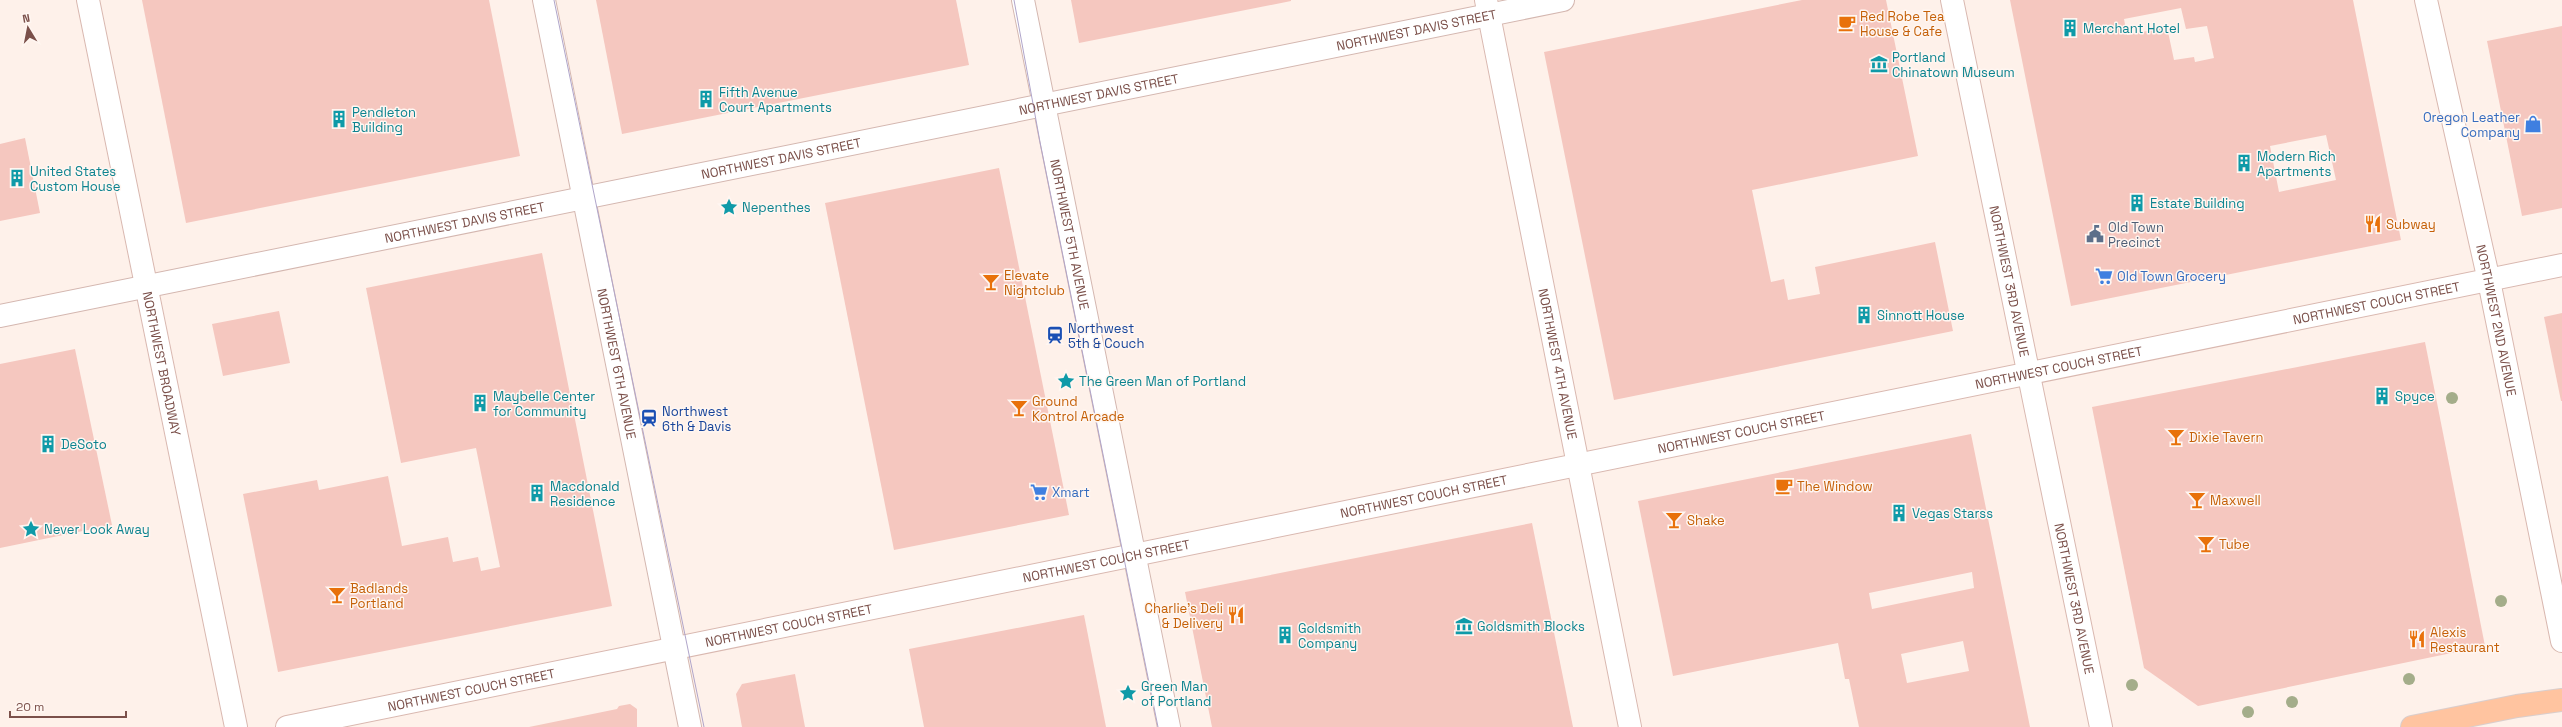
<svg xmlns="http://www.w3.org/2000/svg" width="2562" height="727" viewBox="0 0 2562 727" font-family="'Space Grotesk',sans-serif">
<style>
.building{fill:#f5c7bf;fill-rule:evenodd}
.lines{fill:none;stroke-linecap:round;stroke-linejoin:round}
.street-casing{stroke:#d4b7b0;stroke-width:24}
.secondary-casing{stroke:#d9b8b0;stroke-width:24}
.primary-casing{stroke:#dacecc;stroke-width:24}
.street{stroke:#fff;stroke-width:22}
.secondary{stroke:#fff;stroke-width:22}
.primary{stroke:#ffc4a0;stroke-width:22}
.tram{stroke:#b0a5ca;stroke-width:1}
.tree{fill:#a4ad8a}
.labels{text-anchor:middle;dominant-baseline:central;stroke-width:3;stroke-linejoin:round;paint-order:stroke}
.food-label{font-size:13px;fill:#c56008;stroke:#fff6f1;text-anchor:start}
.culture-label{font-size:13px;fill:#0d838f;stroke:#fff6f1;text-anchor:start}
.street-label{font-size:13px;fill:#7b504a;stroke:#fff6f1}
.shop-label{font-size:13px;fill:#366cbe;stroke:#fff6f1;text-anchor:start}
.service-label{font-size:13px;fill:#4e5e75;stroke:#fff6f1;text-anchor:start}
.transit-label{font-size:13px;fill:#164399;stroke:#fff6f1;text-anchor:start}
</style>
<rect width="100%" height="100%" fill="#fef1ea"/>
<g class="building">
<path d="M142,0h347l31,156 -334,67z"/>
<path d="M596,0h360l13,65 -347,69z"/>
<path d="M1071,0h220v1l-212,42z"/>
<path d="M1802,0h84l32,156 -166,34 19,92 13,-3 4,21 32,-6 -5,-27 120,-25 18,89 -339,69 -70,-348z"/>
<path d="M2010,0h343l48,240 -330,66zM2181,8l5,21 21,-3 7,32 -19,4 -1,-5 -20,3 -7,-33 -40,8 -3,-16zM2326,135l10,45 -57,12 -9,-46z"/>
<path d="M2562,26v182l-40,8 -35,-175z"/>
<path d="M25,138l15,75 -40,8v-77z"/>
<path d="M999,168l70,347 -175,35 -69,-347z"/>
<path d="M542,253l70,353 -334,66 -35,-178 74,-14 2,10 69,-14 14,70 46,-9 5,25 25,-5 3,14 19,-4 -24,-119 -75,15 -35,-175z"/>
<path d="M279,311l11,52 -67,13 -11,-52z"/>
<path d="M2562,313v88h-1l-17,-84z"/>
<path d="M2425,342l60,304 -287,60 -54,-38 -52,-261z"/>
<path d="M75,349l37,176 -112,23v-184z"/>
<path d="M1971,434l59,293h-171l-10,-48h-4l-7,-36 -165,33 -35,-175zM1972,572l2,16 -102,21 -3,-16zM1963,641l6,30 -62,12 -6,-29z"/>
<path d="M1532,523l41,204h-361l-27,-135z"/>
<path d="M1084,615l22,112h-182l-15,-78z"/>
<path d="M795,674l10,53h-63l-6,-33 6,-10z"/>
<path d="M630,704l7,5v18h-108l88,-18 2,-3z"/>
</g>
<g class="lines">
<g class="street-casing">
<g id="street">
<path id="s1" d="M544,0l146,727"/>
<path id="s2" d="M1023,0l146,727"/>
<path id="s3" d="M0,316l1563,-316"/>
</g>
</g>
<g class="secondary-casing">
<g id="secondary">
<path id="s4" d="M88,0l148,727"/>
<path id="s5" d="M1486,0l144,727"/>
<path id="s6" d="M1952,0l149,727"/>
<path id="s7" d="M2426,0l63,281 73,360"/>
<path id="s8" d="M287,727l2275,-462"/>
</g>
</g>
<g class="primary-casing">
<path id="primary" d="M2412,727l105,-21 45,-6"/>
</g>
<use href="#street" class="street"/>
<use href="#secondary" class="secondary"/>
<use href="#primary" class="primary"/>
<g class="tram">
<path d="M554,0l150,727"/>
<path d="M1014,0l26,142 118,585"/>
</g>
</g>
<g class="tree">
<circle cx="2452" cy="398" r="6"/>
<circle cx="2501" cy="601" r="6"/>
<circle cx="2409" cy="679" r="6"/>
<circle cx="2132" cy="685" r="6"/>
<circle cx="2292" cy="702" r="6"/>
<circle cx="2248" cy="712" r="6"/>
</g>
<defs>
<g id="cafe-bare" transform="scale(1.38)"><path d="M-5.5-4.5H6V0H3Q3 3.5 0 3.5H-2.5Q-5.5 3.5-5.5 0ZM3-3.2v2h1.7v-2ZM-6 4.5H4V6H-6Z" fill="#e8710a" stroke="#fff6f1" stroke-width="2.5" paint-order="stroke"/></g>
<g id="building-bare" transform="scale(1.38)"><path d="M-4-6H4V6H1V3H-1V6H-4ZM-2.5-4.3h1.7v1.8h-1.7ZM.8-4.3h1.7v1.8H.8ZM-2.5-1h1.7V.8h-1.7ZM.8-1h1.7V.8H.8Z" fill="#0f9aa8" stroke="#fff6f1" stroke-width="2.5" paint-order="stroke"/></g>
<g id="museum-bare" transform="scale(1.38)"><path d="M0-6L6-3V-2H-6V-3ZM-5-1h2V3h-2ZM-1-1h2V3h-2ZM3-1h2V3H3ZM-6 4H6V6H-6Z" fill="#0f9aa8" stroke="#fff6f1" stroke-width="2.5" paint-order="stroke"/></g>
<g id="shop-bare" transform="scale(1.38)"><path d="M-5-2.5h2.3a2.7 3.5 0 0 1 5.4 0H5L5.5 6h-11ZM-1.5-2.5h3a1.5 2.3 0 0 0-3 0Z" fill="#3f7fe0" stroke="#fff6f1" stroke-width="2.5" paint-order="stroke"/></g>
<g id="sight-bare" transform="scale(1.38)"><path d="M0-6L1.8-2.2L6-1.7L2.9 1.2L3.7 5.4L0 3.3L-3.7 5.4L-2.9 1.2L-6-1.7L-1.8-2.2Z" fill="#0f9aa8" stroke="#fff6f1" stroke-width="2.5" paint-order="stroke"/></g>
<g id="restaurant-bare" transform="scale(1.38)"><path d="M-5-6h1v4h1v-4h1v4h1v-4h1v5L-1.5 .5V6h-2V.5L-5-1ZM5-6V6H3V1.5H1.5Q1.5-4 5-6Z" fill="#e8710a" stroke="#fff6f1" stroke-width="2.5" paint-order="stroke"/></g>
<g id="civic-bare" transform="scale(1.38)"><path d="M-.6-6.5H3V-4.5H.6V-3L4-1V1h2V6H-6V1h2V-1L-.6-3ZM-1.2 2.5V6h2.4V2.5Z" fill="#5c6f8a" stroke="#fff6f1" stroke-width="2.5" paint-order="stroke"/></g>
<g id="supermarket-bare" transform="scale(1.38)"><path d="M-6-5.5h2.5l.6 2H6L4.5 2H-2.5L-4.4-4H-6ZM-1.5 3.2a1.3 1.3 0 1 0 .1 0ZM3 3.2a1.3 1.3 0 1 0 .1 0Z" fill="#3f7fe0" stroke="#fff6f1" stroke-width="2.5" paint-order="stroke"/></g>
<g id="bar-bare" transform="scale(1.38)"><path d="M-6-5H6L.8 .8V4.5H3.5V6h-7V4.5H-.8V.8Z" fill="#e8710a" stroke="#fff6f1" stroke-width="2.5" paint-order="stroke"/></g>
<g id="station-bare" transform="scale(1.38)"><path d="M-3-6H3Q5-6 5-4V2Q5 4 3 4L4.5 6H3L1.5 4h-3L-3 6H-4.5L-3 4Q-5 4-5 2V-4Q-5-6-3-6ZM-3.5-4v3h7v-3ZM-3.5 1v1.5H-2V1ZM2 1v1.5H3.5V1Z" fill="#1a4fb4" stroke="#fff6f1" stroke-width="2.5" paint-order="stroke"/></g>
</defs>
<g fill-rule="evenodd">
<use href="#cafe-bare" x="1847" y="23"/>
<use href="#building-bare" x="2070" y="28"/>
<use href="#museum-bare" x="1879" y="64"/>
<use href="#building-bare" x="706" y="99"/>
<use href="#building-bare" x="339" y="119"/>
<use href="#shop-bare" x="2533" y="124"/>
<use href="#building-bare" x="2244" y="163"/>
<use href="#building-bare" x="17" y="178"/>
<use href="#building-bare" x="2137" y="203"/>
<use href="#sight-bare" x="729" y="207"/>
<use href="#restaurant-bare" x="2373" y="224"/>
<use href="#civic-bare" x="2095" y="234"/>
<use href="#supermarket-bare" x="2104" y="276"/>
<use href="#bar-bare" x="991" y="282"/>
<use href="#building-bare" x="1864" y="315"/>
<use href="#station-bare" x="1055" y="335"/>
<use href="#sight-bare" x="1066" y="381"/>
<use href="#building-bare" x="2382" y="396"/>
<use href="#building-bare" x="480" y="403"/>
<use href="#bar-bare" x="1019" y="408"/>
<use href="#station-bare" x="649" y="418"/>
<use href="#bar-bare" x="2176" y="437"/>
<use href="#building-bare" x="48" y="444"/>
<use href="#cafe-bare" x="1784" y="486"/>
<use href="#supermarket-bare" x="1039" y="492"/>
<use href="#building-bare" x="537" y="493"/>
<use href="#bar-bare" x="2197" y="500"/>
<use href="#building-bare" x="1899" y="513"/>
<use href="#bar-bare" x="1674" y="520"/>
<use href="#sight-bare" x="31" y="529"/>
<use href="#bar-bare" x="2206" y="544"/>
<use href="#bar-bare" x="337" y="595"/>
<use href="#restaurant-bare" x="1236" y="615"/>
<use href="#museum-bare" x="1464" y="626"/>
<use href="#building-bare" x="1285" y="635"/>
<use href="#restaurant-bare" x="2417" y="639"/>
<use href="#sight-bare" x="1128" y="693"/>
</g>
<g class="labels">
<g class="food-label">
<text x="1860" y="16">Red Robe Tea<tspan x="1860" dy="15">House &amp; Cafe</tspan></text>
<text x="2386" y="224">Subway</text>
<text x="1004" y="275">Elevate<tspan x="1004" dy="15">Nightclub</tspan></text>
<text x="1032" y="401">Ground<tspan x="1032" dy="15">Kontrol Arcade</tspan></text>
<text x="2189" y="437">Dixie Tavern</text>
<text x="1797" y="486">The Window</text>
<text x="2210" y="500">Maxwell</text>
<text x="1687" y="520">Shake</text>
<text x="2219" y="544">Tube</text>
<text x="350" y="588">Badlands<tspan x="350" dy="15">Portland</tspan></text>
<text x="1223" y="608" text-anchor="end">Charlie's Deli<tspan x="1223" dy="15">&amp; Delivery</tspan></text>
<text x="2430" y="632">Alexis<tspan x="2430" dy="15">Restaurant</tspan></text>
</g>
<g class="culture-label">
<text x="2083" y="28">Merchant Hotel</text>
<text x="1892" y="57">Portland<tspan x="1892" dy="15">Chinatown Museum</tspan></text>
<text x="719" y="92">Fifth Avenue<tspan x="719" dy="15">Court Apartments</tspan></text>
<text x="352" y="112">Pendleton<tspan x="352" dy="15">Building</tspan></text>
<text x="2257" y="156">Modern Rich<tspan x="2257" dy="15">Apartments</tspan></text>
<text x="30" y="171">United States<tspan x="30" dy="15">Custom House</tspan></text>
<text x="2150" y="203">Estate Building</text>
<text x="742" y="207">Nepenthes</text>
<text x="1877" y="315">Sinnott House</text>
<text x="1079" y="381">The Green Man of Portland</text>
<text x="493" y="396">Maybelle Center<tspan x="493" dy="15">for Community</tspan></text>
<text x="2395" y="396">Spyce</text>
<text x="61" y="444">DeSoto</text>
<text x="550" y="486">Macdonald<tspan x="550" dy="15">Residence</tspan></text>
<text x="1912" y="513">Vegas Starss</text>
<text x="44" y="529">Never Look Away</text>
<text x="1477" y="626">Goldsmith Blocks</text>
<text x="1298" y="628">Goldsmith<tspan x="1298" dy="15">Company</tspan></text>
<text x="1141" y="686">Green Man<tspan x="1141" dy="15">of Portland</tspan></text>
</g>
<g class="street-label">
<text stroke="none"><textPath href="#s3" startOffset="1445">NORTHWEST DAVIS STREET</textPath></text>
<text stroke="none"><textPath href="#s3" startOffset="1121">NORTHWEST DAVIS STREET</textPath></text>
<text stroke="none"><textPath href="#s3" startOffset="797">NORTHWEST DAVIS STREET</textPath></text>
<text stroke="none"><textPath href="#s3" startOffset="474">NORTHWEST DAVIS STREET</textPath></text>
<text stroke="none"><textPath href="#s2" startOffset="239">NORTHWEST 5TH AVENUE</textPath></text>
<text stroke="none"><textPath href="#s6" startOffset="287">NORTHWEST 3RD AVENUE</textPath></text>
<text stroke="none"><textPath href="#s8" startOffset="2132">NORTHWEST COUCH STREET</textPath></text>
<text stroke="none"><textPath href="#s7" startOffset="328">NORTHWEST 2ND AVENUE</textPath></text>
<text stroke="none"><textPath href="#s4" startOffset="371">NORTHWEST BROADWAY</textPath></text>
<text stroke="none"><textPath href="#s1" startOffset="371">NORTHWEST 6TH AVENUE</textPath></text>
<text stroke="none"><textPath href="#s5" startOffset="371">NORTHWEST 4TH AVENUE</textPath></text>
<text stroke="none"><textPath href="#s8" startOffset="1808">NORTHWEST COUCH STREET</textPath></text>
<text stroke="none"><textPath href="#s8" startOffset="1484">NORTHWEST COUCH STREET</textPath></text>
<text stroke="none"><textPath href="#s8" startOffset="1160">NORTHWEST COUCH STREET</textPath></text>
<text stroke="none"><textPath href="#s8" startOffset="836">NORTHWEST COUCH STREET</textPath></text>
<text stroke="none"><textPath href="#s6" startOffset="611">NORTHWEST 3RD AVENUE</textPath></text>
<text stroke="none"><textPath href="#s8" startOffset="512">NORTHWEST COUCH STREET</textPath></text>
<text stroke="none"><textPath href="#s8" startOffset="188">NORTHWEST COUCH STREET</textPath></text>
</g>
<g class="shop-label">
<text x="2520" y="117" text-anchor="end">Oregon Leather<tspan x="2520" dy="15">Company</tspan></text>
<text x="2117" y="276">Old Town Grocery</text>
<text x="1052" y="492">Xmart</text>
</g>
<g class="service-label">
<text x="2108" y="227">Old Town<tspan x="2108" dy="15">Precinct</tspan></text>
</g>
<g class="transit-label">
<text x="1068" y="328">Northwest<tspan x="1068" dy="15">5th &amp; Couch</tspan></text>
<text x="662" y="411">Northwest<tspan x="662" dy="15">6th &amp; Davis</tspan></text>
</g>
</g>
<g transform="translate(28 28) rotate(350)" stroke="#fff6f1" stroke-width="3" paint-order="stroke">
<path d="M0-3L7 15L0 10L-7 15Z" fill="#7b504a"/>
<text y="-6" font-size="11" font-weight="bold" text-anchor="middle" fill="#7b504a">N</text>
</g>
<path d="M10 711v6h116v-6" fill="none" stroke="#7b504a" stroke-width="2"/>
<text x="16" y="711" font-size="12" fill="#7b504a" stroke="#fff6f1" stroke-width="3" paint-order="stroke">20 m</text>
</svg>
